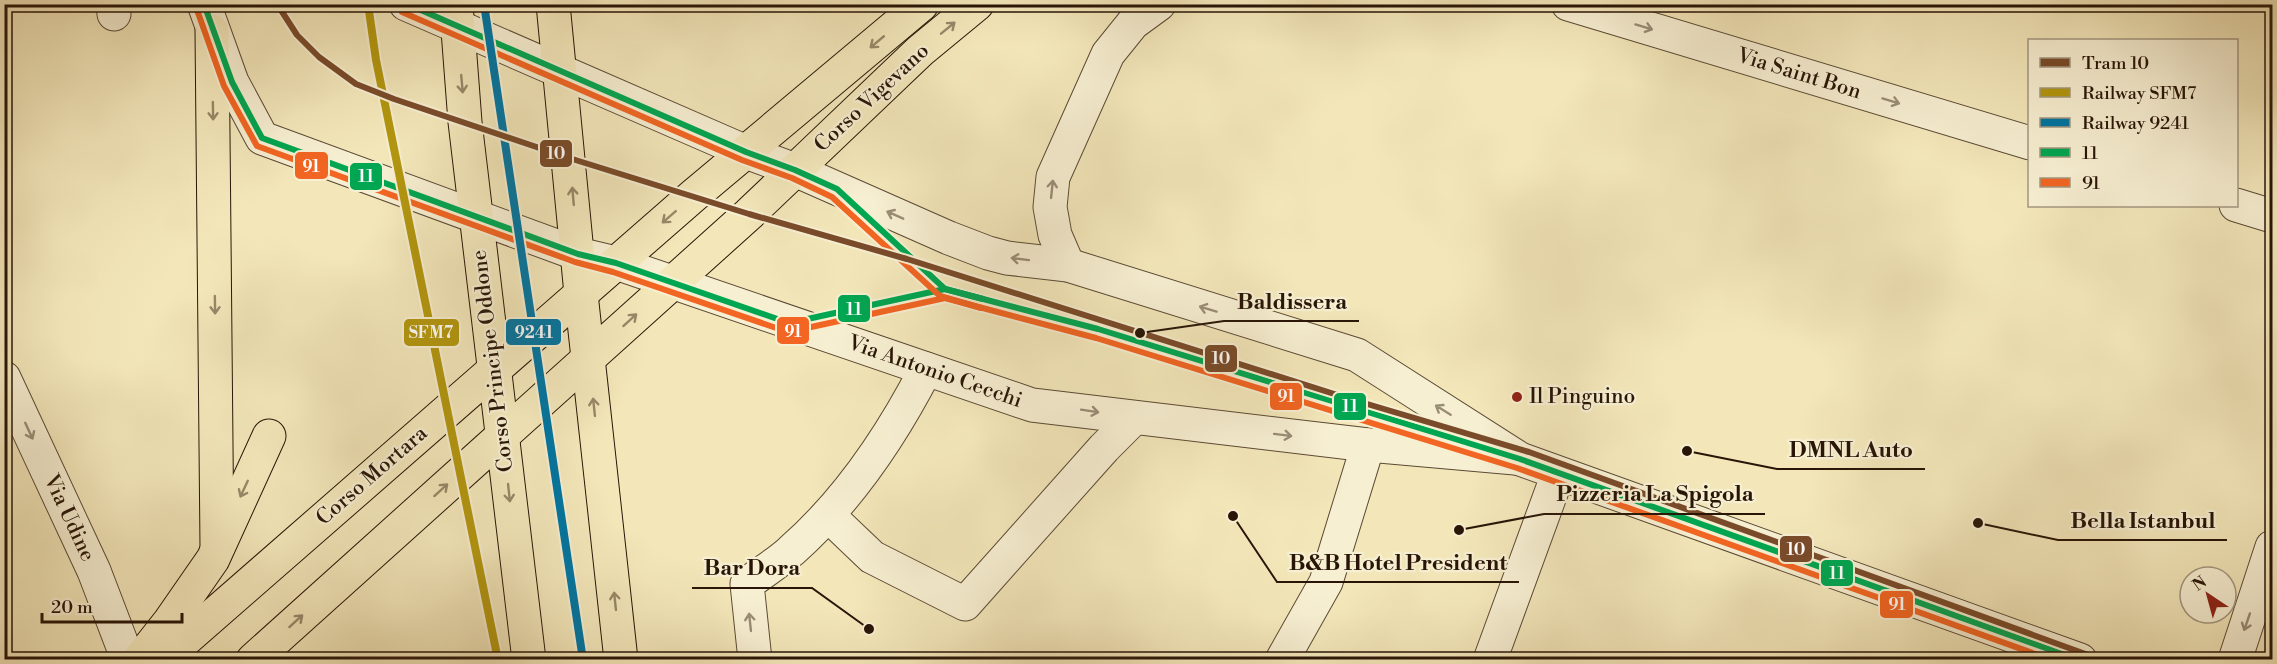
<svg xmlns="http://www.w3.org/2000/svg" width="2277" height="664" viewBox="0 0 2277 664" font-family="'Libre Bodoni',serif">
<style>
.lines{fill:none;stroke-linecap:round;stroke-linejoin:round}
.minor-casing{stroke:#5b4a34;stroke-width:35}
.major-casing{stroke:#281507;stroke-width:35}
.minor{stroke:#f7efd2;stroke-width:33}
.major{stroke:#f3e7ba;stroke-width:33}
.bus-1-casing{stroke:#f7efd2;stroke-width:10}
.bus-2-casing{stroke:#f7efd2;stroke-width:10}
.bus-1{stroke:#00a651;stroke-width:6}
.bus-2{stroke:#f26522;stroke-width:6}
.rail-1-casing{stroke:#f7efd2;stroke-width:12}
.rail-2-casing{stroke:#f7efd2;stroke-width:12}
.rail-1{stroke:#b2960e;stroke-width:8}
.rail-2{stroke:#0075a1;stroke-width:8}
.tram-1-casing{stroke:#f7efd2;stroke-width:10}
.tram-1{stroke:#7a4b2a;stroke-width:6}
.oneway{stroke:#9a8d77}
.oneway2{stroke:#988869}
.poi-dot{fill:#8f2418;stroke:#f7efd2;stroke-width:2}
.labels{text-anchor:middle;dominant-baseline:central;stroke-width:4.5;stroke-linejoin:round;paint-order:stroke}
.street-label{font-size:21px;fill:#281507;stroke:#f7efd2}
.poi-label{font-size:21px;fill:#281507;stroke:#f7efd2;text-anchor:start}
.leader{fill:none;stroke:#281507;stroke-width:2}
.callout-dot{fill:#281507;stroke:#f7efd2;stroke-width:2}
.callout-label{font-size:22px;text-anchor:middle;font-weight:bold;fill:#281507;stroke:#f7efd2;stroke-width:4.5;stroke-linejoin:round;paint-order:stroke}
.line-badge{stroke:#f7efd2;stroke-width:2}
.badge-label{font-size:16px;text-anchor:middle;font-weight:bold;fill:#fff}
</style>
<rect width="100%" height="100%" fill="#f3e7ba"/>
<filter id="stains"><feTurbulence type="fractalNoise" baseFrequency=".00333" numOctaves="4"/><feColorMatrix values="0 0 0 0 .2 0 0 0 0 .09 0 0 0 0 .02 0 0 0 .5 -.17"/></filter>
<radialGradient id="worn" r=".72"><stop offset=".6" stop-color="#630" stop-opacity="0"/><stop offset="1" stop-color="#630" stop-opacity=".3"/></radialGradient>
<g class="lines">
<g class="minor-casing">
<g id="minor">
<path d="M113,4l1,10"/>
<path d="M204,4l28,78 30,56 316,116 38,9 416,142 336,40 147,13"/>
<path d="M406,4l340,148 49,18 154,68 39,15 19,5 61,7 289,90 163,104 560,201"/>
<path d="M1568,4l462,139"/>
<path d="M2236,205l36,11"/>
<path d="M1068,265l-13,-30 -5,-28 3,-30 55,-123 25,-31 26,-19"/>
<path d="M4,378l90,193 34,89"/>
<path d="M828,515l44,42 93,47 139,-156 30,-30"/>
<path d="M755,660l-8,-76c14,-11 31,-21 44,-33 58,-51 100,-114 135,-182"/>
<path d="M1282,660l44,-78 42,-137"/>
<path d="M1490,660l68,-186"/>
<path d="M2235,660l37,-113"/>
</g>
</g>
<g class="major-casing">
<g id="major">
<path d="M456,4l9,118 64,538"/>
<path d="M553,4l28,290 40,366"/>
<path d="M212,31l5,517"/>
<path d="M140,659l30,-38 43,-62 56,-123"/>
<path d="M162,660l531,-464 229,-192"/>
<path d="M253,660l496,-446 171,-163 57,-47"/>
</g>
</g>
<use href="#minor" class="minor"/>
<use href="#major" class="major"/>
<g class="bus-1-casing">
<g id="bus-1">
<path d="M204,4l28,78 30,56 316,116 38,9 173,60 156,-34 153,40 422,130 559,201"/>
<path d="M407,4l339,148 49,18 42,19 108,100 38,10"/>
</g>
</g>
<g class="bus-2-casing">
<g id="bus-2">
<path d="M196,7l28,79 33,60 318,116 38,10 175,60 157,-34 151,40 421,130 535,192"/>
<path d="M402,12l340,148 50,18 40,19 108,99 41,12"/>
</g>
</g>
<use href="#bus-1" class="bus-1"/>
<use href="#bus-2" class="bus-2"/>
<g class="rail-1-casing">
<path id="rail-1" d="M368,4l8,56 122,600"/>
</g>
<g class="rail-2-casing">
<path id="rail-2" d="M484,4l99,656"/>
</g>
<use href="#rail-1" class="rail-1"/>
<use href="#rail-2" class="rail-2"/>
<g class="tram-1-casing">
<path id="tram-1" d="M277,4l20,31 22,22 37,27 38,15 175,59 180,56 158,45 440,139 182,54 573,208"/>
</g>
<use href="#tram-1" class="tram-1"/>
</g>
<defs><path id="oneway-shaft" d="M-6 0H5M1.5-3L5.5 0L1.5 3" fill="none" stroke-width="1.6" stroke-linecap="round" stroke-linejoin="round" transform="scale(1.5)"/></defs>
<g class="oneway">
<use href="#oneway-shaft" transform="translate(1644 27) rotate(17)"/>
<use href="#oneway-shaft" transform="translate(1891 101) rotate(17)"/>
<use href="#oneway-shaft" transform="translate(1052 189) rotate(-84)"/>
<use href="#oneway-shaft" transform="translate(895 215) rotate(-156)"/>
<use href="#oneway-shaft" transform="translate(1020 259) rotate(-173)"/>
<use href="#oneway-shaft" transform="translate(1208 309) rotate(-163)"/>
<use href="#oneway-shaft" transform="translate(1443 410) rotate(-148)"/>
<use href="#oneway-shaft" transform="translate(1090 411) rotate(9)"/>
<use href="#oneway-shaft" transform="translate(29 431) rotate(65)"/>
<use href="#oneway-shaft" transform="translate(1283 435) rotate(7)"/>
<use href="#oneway-shaft" transform="translate(750 622) rotate(-96)"/>
<use href="#oneway-shaft" transform="translate(2247 622) rotate(109)"/>
</g>
<g class="oneway2">
<use href="#oneway-shaft" transform="translate(948 28) rotate(-39)"/>
<use href="#oneway-shaft" transform="translate(877 42) rotate(140)"/>
<use href="#oneway-shaft" transform="translate(462 84) rotate(85)"/>
<use href="#oneway-shaft" transform="translate(213 111) rotate(89)"/>
<use href="#oneway-shaft" transform="translate(573 196) rotate(-95)"/>
<use href="#oneway-shaft" transform="translate(669 217) rotate(139)"/>
<use href="#oneway-shaft" transform="translate(215 305) rotate(89)"/>
<use href="#oneway-shaft" transform="translate(630 320) rotate(-42)"/>
<use href="#oneway-shaft" transform="translate(594 407) rotate(-96)"/>
<use href="#oneway-shaft" transform="translate(244 489) rotate(115)"/>
<use href="#oneway-shaft" transform="translate(441 490) rotate(-42)"/>
<use href="#oneway-shaft" transform="translate(509 493) rotate(84)"/>
<use href="#oneway-shaft" transform="translate(615 601) rotate(-96)"/>
<use href="#oneway-shaft" transform="translate(296 621) rotate(-42)"/>
</g>
<circle class="poi-dot" cx="1517" cy="397" r="6"/>
<g class="labels">
<g class="street-label">
<text transform="translate(1799 74) rotate(17)">Via Saint Bon</text>
<text transform="translate(872 98) rotate(-43)">Corso Vigevano</text>
<text transform="translate(493 361) rotate(-97)">Corso Principe Oddone</text>
<text transform="translate(935 372) rotate(19)">Via Antonio Cecchi</text>
<text transform="translate(372 476) rotate(-41)">Corso Mortara</text>
<text transform="translate(69 518) rotate(65)">Via Udine</text>
</g>
<g class="poi-label">
<text x="1529" y="397">Il Pinguino</text>
</g>
</g>
<path class="leader" d="M1140 333L1224 321H1359M1687 451L1777 469H1925M1459 530L1544 514H1765M1978 523L2058 540H2227M1233 516L1277 582H1519M869 629L812 588H692"/>
<g class="callout-dot">
<circle cx="1140" cy="333" r="6"/>
<circle cx="1687" cy="451" r="6"/>
<circle cx="1459" cy="530" r="6"/>
<circle cx="1978" cy="523" r="6"/>
<circle cx="1233" cy="516" r="6"/>
<circle cx="869" cy="629" r="6"/>
</g>
<g class="callout-label">
<text x="1292" y="309">Baldissera</text>
<text x="1851" y="457">DMNL Auto</text>
<text x="1655" y="501">Pizzeria La Spigola</text>
<text x="2143" y="528">Bella Istanbul</text>
<text x="1398" y="570">B&amp;B Hotel President</text>
<text x="752" y="575">Bar Dora</text>
</g>
<g class="line-badge">
<rect x="539" y="139" width="34" height="29" rx="6" fill="#7a4b2a"/>
<rect x="294" y="151" width="35" height="29" rx="6" fill="#f26522"/>
<rect x="349" y="162" width="34" height="29" rx="6" fill="#00a651"/>
<rect x="837" y="294" width="34" height="29" rx="6" fill="#00a651"/>
<rect x="776" y="316" width="34" height="29" rx="6" fill="#f26522"/>
<rect x="505" y="318" width="57" height="28" rx="6" fill="#0075a1"/>
<rect x="403" y="318" width="57" height="29" rx="6" fill="#b2960e"/>
<rect x="1204" y="344" width="34" height="29" rx="6" fill="#7a4b2a"/>
<rect x="1269" y="382" width="34" height="29" rx="6" fill="#f26522"/>
<rect x="1333" y="392" width="34" height="29" rx="6" fill="#00a651"/>
<rect x="1779" y="535" width="34" height="28" rx="6" fill="#7a4b2a"/>
<rect x="1820" y="559" width="34" height="28" rx="6" fill="#00a651"/>
<rect x="1879" y="590" width="35" height="29" rx="6" fill="#f26522"/>
</g>
<g class="badge-label">
<text x="556" y="159">10</text>
<text x="311" y="172">91</text>
<text x="366" y="182">11</text>
<text x="854" y="315">11</text>
<text x="793" y="337">91</text>
<text x="534" y="338">9241</text>
<text x="431" y="338">SFM7</text>
<text x="1221" y="364">10</text>
<text x="1286" y="402">91</text>
<text x="1350" y="412">11</text>
<text x="1796" y="555">10</text>
<text x="1837" y="579">11</text>
<text x="1897" y="610">91</text>
</g>
<rect width="2277" height="664" fill="none" stroke="#f3e7ba" stroke-width="24"/>
<rect x="6" y="6" width="2265" height="652" fill="none" stroke="#281507" stroke-width="3"/>
<rect x="12" y="12" width="2253" height="640" fill="none" stroke="#281507" stroke-width="1.5"/>
<rect x="2028" y="39" width="210" height="168" fill="#f7efd2" stroke="#a49881" stroke-width="1.5"/>
<rect x="2040" y="58" width="30" height="9" fill="#7a4b2a" stroke="#a49881" stroke-width="1.5"/>
<text x="2082" y="69" font-size="18" fill="#281507">Tram 10</text>
<rect x="2040" y="88" width="30" height="9" fill="#b2960e" stroke="#a49881" stroke-width="1.5"/>
<text x="2082" y="99" font-size="18" fill="#281507">Railway SFM7</text>
<rect x="2040" y="118" width="30" height="9" fill="#0075a1" stroke="#a49881" stroke-width="1.5"/>
<text x="2082" y="129" font-size="18" fill="#281507">Railway 9241</text>
<rect x="2040" y="148" width="30" height="9" fill="#00a651" stroke="#a49881" stroke-width="1.5"/>
<text x="2082" y="159" font-size="18" fill="#281507">11</text>
<rect x="2040" y="178" width="30" height="9" fill="#f26522" stroke="#a49881" stroke-width="1.5"/>
<text x="2082" y="189" font-size="18" fill="#281507">91</text>
<g transform="translate(2208 595) rotate(324)"><circle r="28" fill="#f7efd2" stroke="#a49881" stroke-width="1.5"/>
<path d="M0-4.5L10 22L0 15L-10 22Z" fill="#8f2418"/>
<text y="-9" font-size="16" font-weight="bold" text-anchor="middle" fill="#281507">N</text>
</g>
<path d="M42 613v9h140v-9" fill="none" stroke="#281507" stroke-width="3"/>
<text x="51" y="613" font-size="18" fill="#281507" stroke="#f7efd2" stroke-width="4.5" paint-order="stroke">20 m</text>
<rect width="100%" height="100%" filter="url(#stains)"/>
<rect width="100%" height="100%" fill="url(#worn)"/>
</svg>
